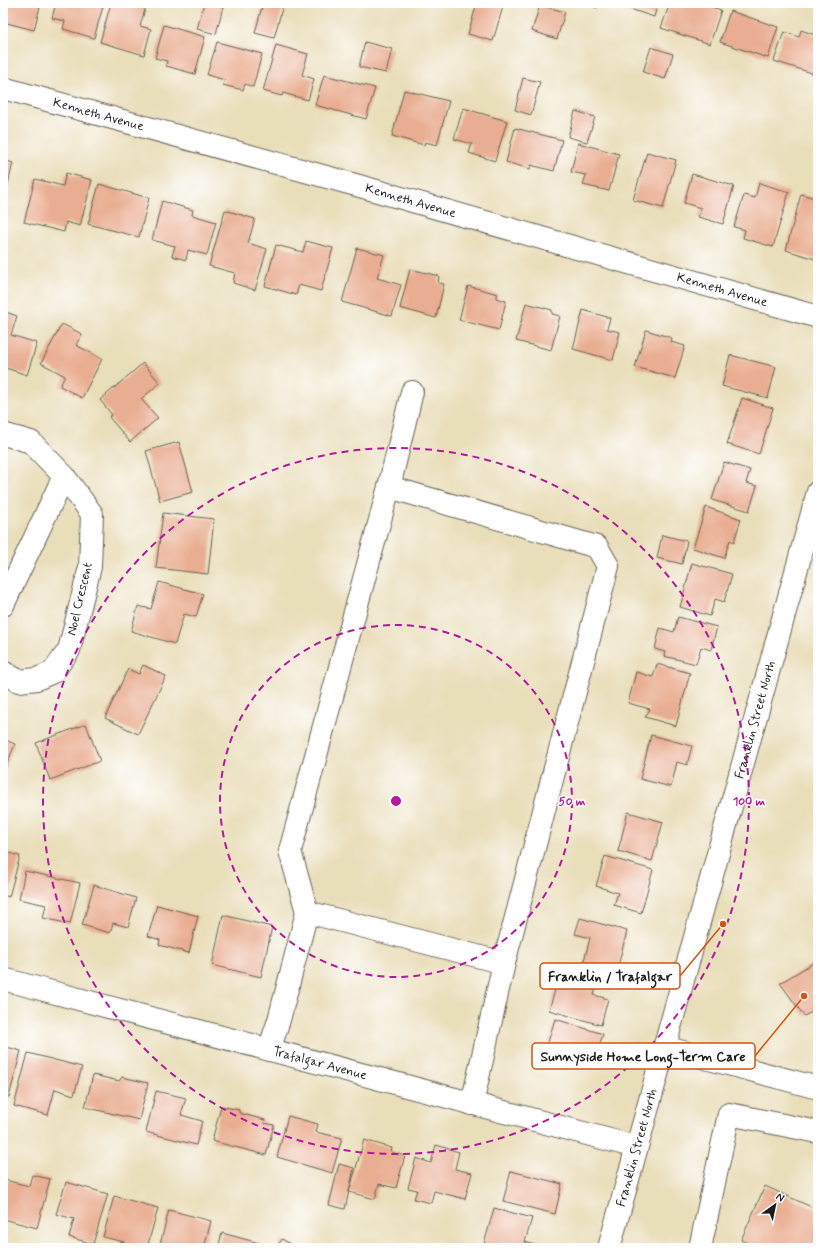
<svg xmlns="http://www.w3.org/2000/svg" width="821" height="1251" viewBox="0 0 821 1251" font-family="Mynerve,sans-serif">
<style>
.building{fill:#e9ad91}
.lines{fill:none;stroke-linecap:round;stroke-linejoin:round}
.minor-casing{stroke:#646053;stroke-width:24}
.minor{stroke:#fff;stroke-width:22}
.ring{fill:none;stroke:#b5179e;stroke-width:2;stroke-dasharray:7 5}
.labels{text-anchor:middle;dominant-baseline:central;stroke-width:3;stroke-linejoin:round;paint-order:stroke}
.street-label{font-size:13px;fill:#1c1c1c;stroke:#fff}
.centre{fill:#b5179e;stroke:#fff;stroke-width:2}
.ring-label{font-size:12px;text-anchor:middle;font-weight:bold;fill:#b5179e;stroke:#fff;stroke-width:3;stroke-linejoin:round;paint-order:stroke}
.leader{fill:none;stroke:#d4530e;stroke-width:1.5}
.callout-dot{fill:#d4530e;stroke:#fff;stroke-width:1.5}
.callout{fill:#fff;stroke:#d4530e;stroke-width:1.5}
.callout-label{font-size:14px;text-anchor:middle;font-weight:bold;fill:#1c1c1c}
</style>
<rect width="100%" height="100%" fill="#fff"/>
<filter id="ink" filterUnits="userSpaceOnUse"><feTurbulence type="fractalNoise" baseFrequency=".025" numOctaves="2"/><feDisplacementMap in="SourceGraphic" scale="8" xChannelSelector="R" yChannelSelector="G"/><feConvolveMatrix kernelMatrix="1 2 1 2 8 2 1 2 1" color-interpolation-filters="sRGB"/></filter>
<filter id="wash" filterUnits="userSpaceOnUse"><feTurbulence type="fractalNoise" baseFrequency=".012" numOctaves="4" result="noise"/><feDisplacementMap in="SourceGraphic" scale="16" xChannelSelector="R" yChannelSelector="G"/><feGaussianBlur stdDeviation="0.9" result="paint"/><feColorMatrix in="noise" values="0 0 0 0 0 0 0 0 0 0 0 0 0 0 0 0 0 1.4 0 .05"/><feComposite in="paint" operator="in"/></filter>
<g filter="url(#wash)">
<rect width="100%" height="100%" fill="#e9deba"/>
<g id="blocks">
<g class="building">
<path d="M3,3h38l-7,27 -31,-8z"/>
<path d="M56,3h48l-10,35 -31,-9 2,-8 -13,-3z"/>
<path d="M111,3h24l11,3 -6,20 11,3 -7,26 -44,-13z"/>
<path d="M204,3h20l-8,31 -19,-5z"/>
<path d="M263,3h13l7,2 -9,33 -19,-5z"/>
<path d="M477,3h27l-11,38 -25,-7z"/>
<path d="M582,3h16l-1,5z"/>
<path d="M612,3h46l-4,14z"/>
<path d="M670,3h33v1l18,6 -11,34 -49,-16z"/>
<path d="M540,5l25,7 -8,27 -25,-8z"/>
<path d="M730,11l48,16 -10,31 -48,-16z"/>
<path d="M164,25l41,12 -10,37 -29,-8 1,-5 -12,-3z"/>
<path d="M801,30l17,6v39l-44,-14 10,-29 15,5z"/>
<path d="M217,42l45,12 -9,33 -8,-3 -2,6 -20,-5 2,-5 -18,-5z"/>
<path d="M365,42l27,7 -6,24 -27,-6z"/>
<path d="M276,45l32,9 -6,21 12,4 -6,21 -25,-7 -1,3 -19,-5z"/>
<path d="M651,47l22,7 -8,25 -22,-7z"/>
<path d="M324,75l51,13 -9,31 -51,-14z"/>
<path d="M523,78l17,4 -9,33 -16,-5z"/>
<path d="M404,90l45,11 -12,44 -12,-3 -1,3 -32,-9z"/>
<path d="M463,108l44,13 -12,40 -26,-8 3,-9 -18,-5z"/>
<path d="M575,111l20,6 -8,25 -19,-5z"/>
<path d="M515,128l47,12 -8,31 -23,-6 -1,4 -24,-7z"/>
<path d="M578,143l41,11 -10,37 -26,-6 3,-10 -15,-3z"/>
<path d="M647,152l29,8 -13,48 -30,-8z"/>
<path d="M3,155l5,1 -1,5 6,2 -8,34 -2,-1z"/>
<path d="M66,173l26,7 -12,46 -14,-4 -2,10 -40,-10 11,-43 28,7z"/>
<path d="M692,174l42,12 -11,38 -25,-7 3,-9 -17,-5z"/>
<path d="M759,183l30,9 -16,55 -30,-9 2,-8 -11,-3 10,-32 11,3z"/>
<path d="M99,184l50,14 -10,39 -51,-13z"/>
<path d="M801,194l17,5v49l-3,11 -29,-9z"/>
<path d="M162,201l31,9 -1,5 24,7 -9,33 -19,-5 -2,10 -14,-4 3,-10 -23,-6z"/>
<path d="M225,210l30,9 -7,24 19,6 -12,41 -22,-7 2,-10 -26,-7z"/>
<path d="M306,241l27,7 -12,43 -22,-6 -3,10 -31,-9 11,-41 27,7z"/>
<path d="M357,248l27,7 -7,23 24,7 -9,31 -50,-14z"/>
<path d="M410,269l29,7 -1,7 6,1 -8,34 -36,-10z"/>
<path d="M468,286l30,8 -2,4 10,3 -7,29 -40,-10z"/>
<path d="M526,303l26,7v4l8,2 -9,34 -35,-9z"/>
<path d="M583,310l27,8 -3,11 13,3 -7,28 -40,-11z"/>
<path d="M3,311l14,5 -6,19 26,8 -10,32 -24,-8z"/>
<path d="M62,324l20,10 -6,11 26,14 -20,39 -22,-12 5,-10 -24,-13z"/>
<path d="M646,330l26,8 -1,4 14,4 -10,32 -40,-11z"/>
<path d="M730,355l46,12 -8,31 -46,-12z"/>
<path d="M143,363l17,20 -19,16 17,19 -28,24 -21,-25 3,-2 -12,-15z"/>
<path d="M742,398l31,10 -14,46 -32,-10z"/>
<path d="M179,442l14,50 -33,9 -14,-50z"/>
<path d="M724,462l26,8 -4,13 11,3 -8,25 -37,-11z"/>
<path d="M706,507l35,12 -7,23 -4,-2 -6,18 -31,-10z"/>
<path d="M163,513l51,6 -6,55 -52,-6z"/>
<path d="M662,535l25,6 -5,23 -25,-6z"/>
<path d="M692,563l40,11 -8,28 -9,-3 -5,17 -30,-9z"/>
<path d="M159,582l44,12 -7,23 -12,-3 -9,30 -44,-13 7,-25 13,3z"/>
<path d="M678,617l39,10 -6,23 -10,-3 -5,17 -32,-8 1,-4 -10,-3 5,-21 14,4z"/>
<path d="M657,664l33,9 -14,53 -31,-9 5,-8 -22,-6 8,-31 17,5z"/>
<path d="M143,665l23,11 -28,58 -33,-16 23,-49 11,5z"/>
<path d="M86,724l14,37 -50,19 -14,-37z"/>
<path d="M651,735l41,11 -5,19 -10,-3 -6,25 -31,-8z"/>
<path d="M3,739l12,5 -12,30z"/>
<path d="M628,812l35,10 -11,39 -34,-10z"/>
<path d="M3,851l17,5 -11,41 -6,-2z"/>
<path d="M605,856l48,14 -12,43 -27,-8 4,-12 -22,-7z"/>
<path d="M25,871l55,12 -10,41 -27,-6 3,-13 -27,-6z"/>
<path d="M94,885l42,13 -8,29 -15,-4 -3,10 -28,-8z"/>
<path d="M157,905l41,11 -9,37 -30,-8 1,-5 -12,-4z"/>
<path d="M223,915l49,12 -11,50 -49,-12z"/>
<path d="M580,918l47,13 -10,39 -33,-9 6,-23 -15,-4z"/>
<path d="M818,960v49l-14,7 -24,-33z"/>
<path d="M576,965l25,7 -7,23 14,4 -7,26 -52,-15 9,-30 12,4z"/>
<path d="M555,1019l48,15 -11,33 -47,-15z"/>
<path d="M3,1046l18,5 -12,46 -6,-1z"/>
<path d="M28,1053l54,14 -8,28 -19,-6 -7,26 -34,-9z"/>
<path d="M93,1075l26,6 3,-4 26,6 -9,37 -54,-13z"/>
<path d="M156,1091l30,7 -5,17 21,6 -6,24 -50,-13z"/>
<path d="M221,1106l18,4v3l26,7 -1,3 10,2 -8,30 -54,-14z"/>
<path d="M288,1116l30,8 -2,8 26,6 -10,35 -55,-16z"/>
<path d="M364,1140l28,8 -1,4 14,4 -9,32 -17,-4 -4,15 -26,-7z"/>
<path d="M436,1145l23,7 -4,17 17,4 -7,26 -31,-8 -3,12 -17,-4 3,-9 -9,-2 8,-30 15,5z"/>
<path d="M339,1164l15,4 -9,41 -16,-4z"/>
<path d="M511,1171l51,13 -7,30 -52,-13z"/>
<path d="M32,1175l18,4 -13,49 -34,-9v-30l2,-9 24,6z"/>
<path d="M66,1182l42,12 -15,50 -24,-7 5,-18 -18,-5z"/>
<path d="M765,1186l53,24v38h-60l-17,-8z"/>
<path d="M114,1196l44,12 -11,40h-25l2,-6 -21,-5z"/>
<path d="M494,1208l38,10 -7,24 13,4v2h-55z"/>
<path d="M169,1210l42,11 -7,27h-45z"/>
<path d="M222,1233l37,10 -1,5h-40z"/>
<path d="M282,1239l15,9h-21z"/>
</g>
</g>
</g>
<g filter="url(#ink)">
<use href="#blocks" fill-opacity="0" stroke="#646053" stroke-width="1"/>
<g class="lines">
<g class="minor-casing">
<g id="minor">
<path id="s1" d="M3,88l360,99 455,130"/>
<path d="M3,434l28,8 33,34 28,38 -2,53 -21,83 -16,22 -16,7 -18,2 -16,-9"/>
<path d="M389,487l23,-95"/>
<path d="M3,605l61,-129"/>
<path d="M307,912l-17,-61 99,-364 208,60 11,19 -104,397"/>
<path id="s2" d="M3,979l633,168"/>
<path d="M664,1047l154,41"/>
<path d="M269,1050l10,-30 28,-108 197,51 -32,141"/>
<path id="s3" d="M609,1248l209,-756"/>
<path d="M700,1248l29,-134 89,18"/>
</g>
</g>
<use href="#minor" class="minor"/>
</g>
</g>
<g class="ring">
<circle cx="396" cy="801" r="176"/>
<circle cx="396" cy="801" r="353"/>
</g>
<g class="labels">
<g class="street-label">
<text stroke="none"><textPath href="#s1" startOffset="99">Kenneth Avenue</textPath></text>
<text stroke="none"><textPath href="#s1" startOffset="423">Kenneth Avenue</textPath></text>
<text stroke="none"><textPath href="#s1" startOffset="747">Kenneth Avenue</textPath></text>
<text transform="translate(80 599) rotate(-77)">Noel Crescent</text>
<text stroke="none"><textPath href="#s3" startOffset="548">Franklin Street North</textPath></text>
<text stroke="none"><textPath href="#s2" startOffset="328">Trafalgar Avenue</textPath></text>
<text stroke="none"><textPath href="#s3" startOffset="104">Franklin Street North</textPath></text>
</g>
</g>
<circle cx="396" cy="801" r="6" class="centre"/>
<g class="ring-label">
<text x="572" y="805">50 m</text>
<text x="749" y="805">100 m</text>
</g>
<path class="leader" d="M723 924L680 976M804 996L755 1056"/>
<g class="callout-dot">
<circle cx="723" cy="924" r="4"/>
<circle cx="804" cy="996" r="4"/>
</g>
<g class="callout">
<rect x="540" y="963" width="140" height="26" rx="4"/>
<rect x="532" y="1043" width="223" height="26" rx="4"/>
</g>
<g class="callout-label">
<text x="610" y="981">Franklin / Trafalgar</text>
<text x="643" y="1061">Sunnyside Home Long-Term Care</text>
</g>
<rect width="821" height="1251" fill="none" stroke="#fff" stroke-width="16"/>
<g transform="translate(775 1205) rotate(33)" stroke="#ffffff" stroke-width="3" paint-order="stroke">
<path d="M0-3L7 15L0 10L-7 15Z" fill="#1c1c1c"/>
<text y="-6" font-size="11" font-weight="bold" text-anchor="middle" fill="#1c1c1c">N</text>
</g>
</svg>
